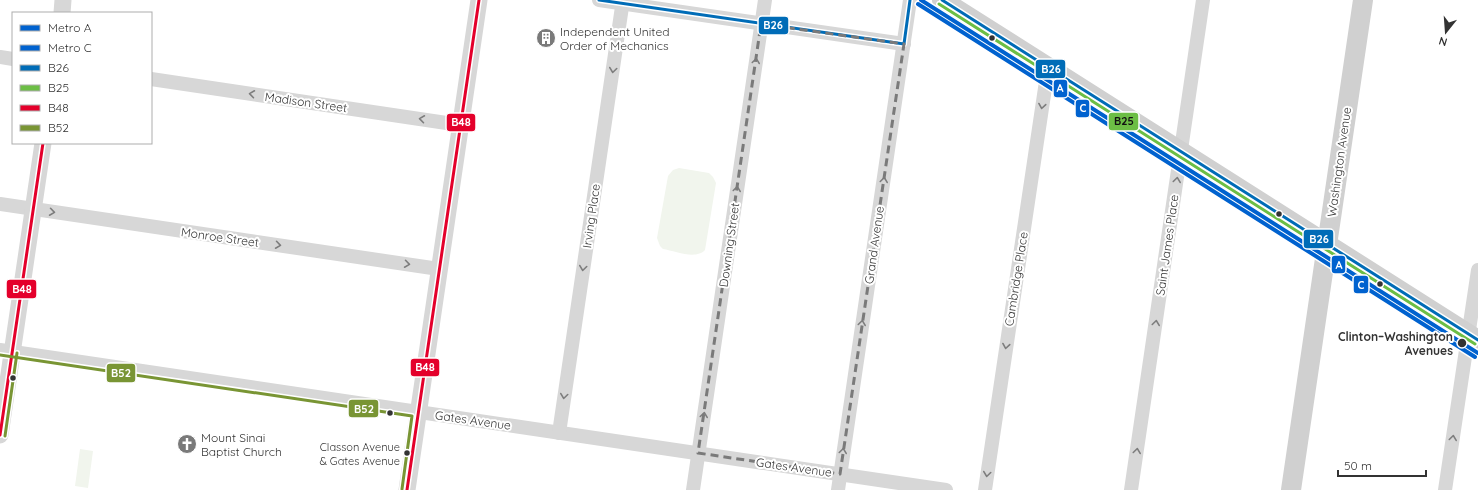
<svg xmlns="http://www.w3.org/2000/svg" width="1478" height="490" viewBox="0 0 1478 490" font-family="Quicksand,sans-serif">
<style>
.green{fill:#f1f5ed}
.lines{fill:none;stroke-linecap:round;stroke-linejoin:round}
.minor{stroke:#d7d7d7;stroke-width:14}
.tertiary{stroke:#d7d7d7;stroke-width:17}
.secondary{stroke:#d0d0d0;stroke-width:20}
.bus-1-casing{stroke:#fff;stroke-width:6}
.bus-2-casing{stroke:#fff;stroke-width:6}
.bus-3-casing{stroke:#fff;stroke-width:6}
.bus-4-casing{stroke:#fff;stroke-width:6}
.bus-1{stroke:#006cb7;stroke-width:3}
.bus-2{stroke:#6cbe45;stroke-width:3}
.bus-3{stroke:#e4002b;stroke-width:3}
.bus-4{stroke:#799534;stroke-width:3}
.metro-1-casing{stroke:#fff;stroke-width:7}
.metro-2-casing{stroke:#fff;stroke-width:7}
.metro-1{stroke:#0062cf;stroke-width:4}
.metro-2{stroke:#0062cf;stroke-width:4}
.oneway{stroke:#7d7d7d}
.marked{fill:none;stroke:#7a7a7a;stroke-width:3;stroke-dasharray:8 5;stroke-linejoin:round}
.bus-dot{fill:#333;stroke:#fff;stroke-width:1.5}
.labels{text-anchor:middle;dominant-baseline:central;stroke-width:4;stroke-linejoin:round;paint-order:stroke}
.bus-label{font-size:11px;fill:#333;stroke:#fff;text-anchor:end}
.poi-label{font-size:12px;fill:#333;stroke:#fff;text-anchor:start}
.street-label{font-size:12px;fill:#333;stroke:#fff}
.stop-label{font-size:12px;font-weight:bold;fill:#333;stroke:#fff;text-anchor:end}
.line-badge{stroke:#fff;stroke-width:1.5}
.badge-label{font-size:11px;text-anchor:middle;font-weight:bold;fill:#fff}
.pale-badge-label{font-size:11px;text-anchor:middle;font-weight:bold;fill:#111}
</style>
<rect width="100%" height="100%" fill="#fff"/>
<g class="green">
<path d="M679,168l30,5 4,4 3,6 -11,67c-9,10 -30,1 -42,-1l-3,-3 -3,-8 11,-62 5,-6z"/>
<path d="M80,449l13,2 -5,37 -13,-2z"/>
</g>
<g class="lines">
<g class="minor">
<path d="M599,0l305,44"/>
<path d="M0,57l13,2"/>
<path d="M151,79l309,46"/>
<path d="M0,204l439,65"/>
<path d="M0,350l946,140"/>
<path d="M559,433l64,-433"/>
<path d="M693,490l72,-490"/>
<path d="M838,490l72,-490"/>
<path d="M985,490l63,-422"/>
<path d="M1131,490l72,-490"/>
<path d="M1445,490l33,-220"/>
</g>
<g class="tertiary">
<path d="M62,13l1,-13"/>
<path d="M0,435l43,-292"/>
<path d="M407,490l72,-490"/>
</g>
<g class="secondary">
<path d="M942,0l536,340"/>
<path d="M1291,490l72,-490"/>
</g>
<g class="bus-1-casing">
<g id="bus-1">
<path d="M599,0l305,44 6,-44"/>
<path d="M942,0l536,340"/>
</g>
</g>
<g class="bus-2-casing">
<path id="bus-2" d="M939,4l536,340"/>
</g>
<g class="bus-3-casing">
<g id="bus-3">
<path d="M0,435l43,-292"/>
<path d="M407,490l72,-490"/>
</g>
</g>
<g class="bus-4-casing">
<g id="bus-4">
<path d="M0,355l412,61 -10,73"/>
<path d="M5,436l12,-83"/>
</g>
</g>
<use href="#bus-1" class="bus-1"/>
<use href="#bus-2" class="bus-2"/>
<use href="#bus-3" class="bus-3"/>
<use href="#bus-4" class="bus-4"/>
<g class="metro-1-casing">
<path id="metro-1" d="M921,0l557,353"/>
</g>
<g class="metro-2-casing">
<path id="metro-2" d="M918,4l557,353"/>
</g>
<use href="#metro-1" class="metro-1"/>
<use href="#metro-2" class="metro-2"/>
</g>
<defs><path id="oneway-chevron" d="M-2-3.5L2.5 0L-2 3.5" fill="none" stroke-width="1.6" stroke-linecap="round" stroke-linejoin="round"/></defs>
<g class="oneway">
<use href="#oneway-chevron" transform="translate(756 61) rotate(-82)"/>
<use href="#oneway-chevron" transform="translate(613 70) rotate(98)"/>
<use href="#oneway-chevron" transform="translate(252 94) rotate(-172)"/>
<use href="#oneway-chevron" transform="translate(1042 106) rotate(99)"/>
<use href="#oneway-chevron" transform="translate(422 119) rotate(-172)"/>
<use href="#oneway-chevron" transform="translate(884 180) rotate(-82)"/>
<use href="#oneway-chevron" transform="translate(1177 180) rotate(-82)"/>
<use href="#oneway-chevron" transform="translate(737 189) rotate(-82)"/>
<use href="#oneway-chevron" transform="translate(52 212) rotate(8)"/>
<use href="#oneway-chevron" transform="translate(278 245) rotate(8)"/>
<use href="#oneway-chevron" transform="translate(407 264) rotate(8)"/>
<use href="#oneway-chevron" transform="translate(583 268) rotate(98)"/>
<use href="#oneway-chevron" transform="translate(862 323) rotate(-82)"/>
<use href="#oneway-chevron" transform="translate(1156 323) rotate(-82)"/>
<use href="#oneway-chevron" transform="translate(1006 346) rotate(99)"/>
<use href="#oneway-chevron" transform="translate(564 396) rotate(98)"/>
<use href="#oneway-chevron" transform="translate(704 415) rotate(-82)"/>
<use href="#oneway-chevron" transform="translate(1453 438) rotate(-82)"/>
<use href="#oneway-chevron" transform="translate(843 451) rotate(-82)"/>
<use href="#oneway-chevron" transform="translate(1137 451) rotate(-82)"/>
<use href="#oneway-chevron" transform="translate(987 474) rotate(98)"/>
</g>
<path class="marked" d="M761,24l143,20 -64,430 -142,-21z"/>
<defs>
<g id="building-disc" transform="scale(1)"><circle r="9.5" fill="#7a7a7a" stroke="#fff"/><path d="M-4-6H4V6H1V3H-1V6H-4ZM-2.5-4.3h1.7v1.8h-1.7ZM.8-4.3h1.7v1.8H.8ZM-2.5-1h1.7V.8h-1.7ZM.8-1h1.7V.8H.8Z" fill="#fff"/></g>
<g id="church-disc" transform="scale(1)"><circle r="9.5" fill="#7a7a7a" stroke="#fff"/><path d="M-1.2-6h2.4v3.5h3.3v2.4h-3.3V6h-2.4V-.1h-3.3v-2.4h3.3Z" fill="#fff"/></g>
</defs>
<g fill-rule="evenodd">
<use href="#building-disc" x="546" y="38"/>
<use href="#church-disc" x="187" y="444"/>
</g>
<g class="bus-dot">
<circle cx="992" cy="38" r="3.5"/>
<circle cx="1279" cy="214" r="3.5"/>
<circle cx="1380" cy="284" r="3.5"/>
<circle cx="1462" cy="343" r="5"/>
<circle cx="13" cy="378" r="3.5"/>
<circle cx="390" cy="413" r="3.5"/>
<circle cx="407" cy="453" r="3.5"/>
</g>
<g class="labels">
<g class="bus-label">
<text x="400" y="447">Classon Avenue<tspan x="400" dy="14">&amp; Gates Avenue</tspan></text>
</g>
<g class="poi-label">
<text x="560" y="31">Independent United<tspan x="560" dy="14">Order of Mechanics</tspan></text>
<text x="201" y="437">Mount Sinai<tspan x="201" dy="14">Baptist Church</tspan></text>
</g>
<g class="street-label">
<text transform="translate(306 102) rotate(8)">Madison Street</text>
<text transform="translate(1339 162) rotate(-82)">Washington Avenue</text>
<text transform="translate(591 216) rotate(-82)">Irving Place</text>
<text transform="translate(220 237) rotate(8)">Monroe Street</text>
<text transform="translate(729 245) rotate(-82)">Downing Street</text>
<text transform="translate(874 245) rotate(-82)">Grand Avenue</text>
<text transform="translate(1167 245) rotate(-82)">Saint James Place</text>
<text transform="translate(1016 279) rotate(-81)">Cambridge Place</text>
<text transform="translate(473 420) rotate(8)">Gates Avenue</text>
<text transform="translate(794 467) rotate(8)">Gates Avenue</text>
</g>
<g class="stop-label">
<text x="1453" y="336">Clinton–Washington<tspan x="1453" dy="14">Avenues</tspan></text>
</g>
</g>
<g class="line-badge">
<rect x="758" y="16" width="31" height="19" rx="4" fill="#006cb7"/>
<rect x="1035" y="59" width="31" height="20" rx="4" fill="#006cb7"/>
<rect x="1053" y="79" width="15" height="19" rx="4" fill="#0062cf"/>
<rect x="1075" y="99" width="15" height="19" rx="4" fill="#0062cf"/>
<rect x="1108" y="112" width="31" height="19" rx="4" fill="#6cbe45"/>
<rect x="446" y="113" width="30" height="19" rx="4" fill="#e4002b"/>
<rect x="1303" y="229" width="31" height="20" rx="4" fill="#006cb7"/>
<rect x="1331" y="255" width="15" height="19" rx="4" fill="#0062cf"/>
<rect x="1353" y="275" width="16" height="19" rx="4" fill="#0062cf"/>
<rect x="6" y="279" width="31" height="20" rx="4" fill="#e4002b"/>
<rect x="410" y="358" width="30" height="19" rx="4" fill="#e4002b"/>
<rect x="106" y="363" width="30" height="20" rx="4" fill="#799534"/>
<rect x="348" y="399" width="31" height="19" rx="4" fill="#799534"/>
</g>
<g class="badge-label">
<text x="773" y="29">B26</text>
<text x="1051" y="73">B26</text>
<text x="1060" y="92">A</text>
<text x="1083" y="112">C</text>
<text x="461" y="126">B48</text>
<text x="1319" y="243">B26</text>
<text x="1339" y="269">A</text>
<text x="1361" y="289">C</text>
<text x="22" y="293">B48</text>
<text x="425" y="371">B48</text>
<text x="121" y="377">B52</text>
<text x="364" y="413">B52</text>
</g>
<g class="pale-badge-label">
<text x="1124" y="125">B25</text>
</g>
<rect x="12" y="12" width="140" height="132" fill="#ffffff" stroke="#adadad"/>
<rect x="20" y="25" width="20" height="6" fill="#0062cf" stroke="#adadad"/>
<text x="48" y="32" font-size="12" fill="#333333">Metro A</text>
<rect x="20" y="45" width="20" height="6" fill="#0062cf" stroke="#adadad"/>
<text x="48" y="52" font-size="12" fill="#333333">Metro C</text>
<rect x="20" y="65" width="20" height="6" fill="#006cb7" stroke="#adadad"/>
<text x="48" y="72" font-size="12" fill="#333333">B26</text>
<rect x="20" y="85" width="20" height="6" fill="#6cbe45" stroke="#adadad"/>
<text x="48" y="92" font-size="12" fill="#333333">B25</text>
<rect x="20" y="105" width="20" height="6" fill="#e4002b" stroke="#adadad"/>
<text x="48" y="112" font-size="12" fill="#333333">B48</text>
<rect x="20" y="125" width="20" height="6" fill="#799534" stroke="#adadad"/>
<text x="48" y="132" font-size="12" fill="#333333">B52</text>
<g transform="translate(1446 32) rotate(197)" stroke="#ffffff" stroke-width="3" paint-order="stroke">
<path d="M0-3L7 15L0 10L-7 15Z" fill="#333333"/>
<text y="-6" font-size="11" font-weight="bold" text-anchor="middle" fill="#333333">N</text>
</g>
<path d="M1338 470v6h88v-6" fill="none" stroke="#333333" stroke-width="2"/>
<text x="1344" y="470" font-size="12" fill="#333333" stroke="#ffffff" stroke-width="3" paint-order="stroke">50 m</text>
</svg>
